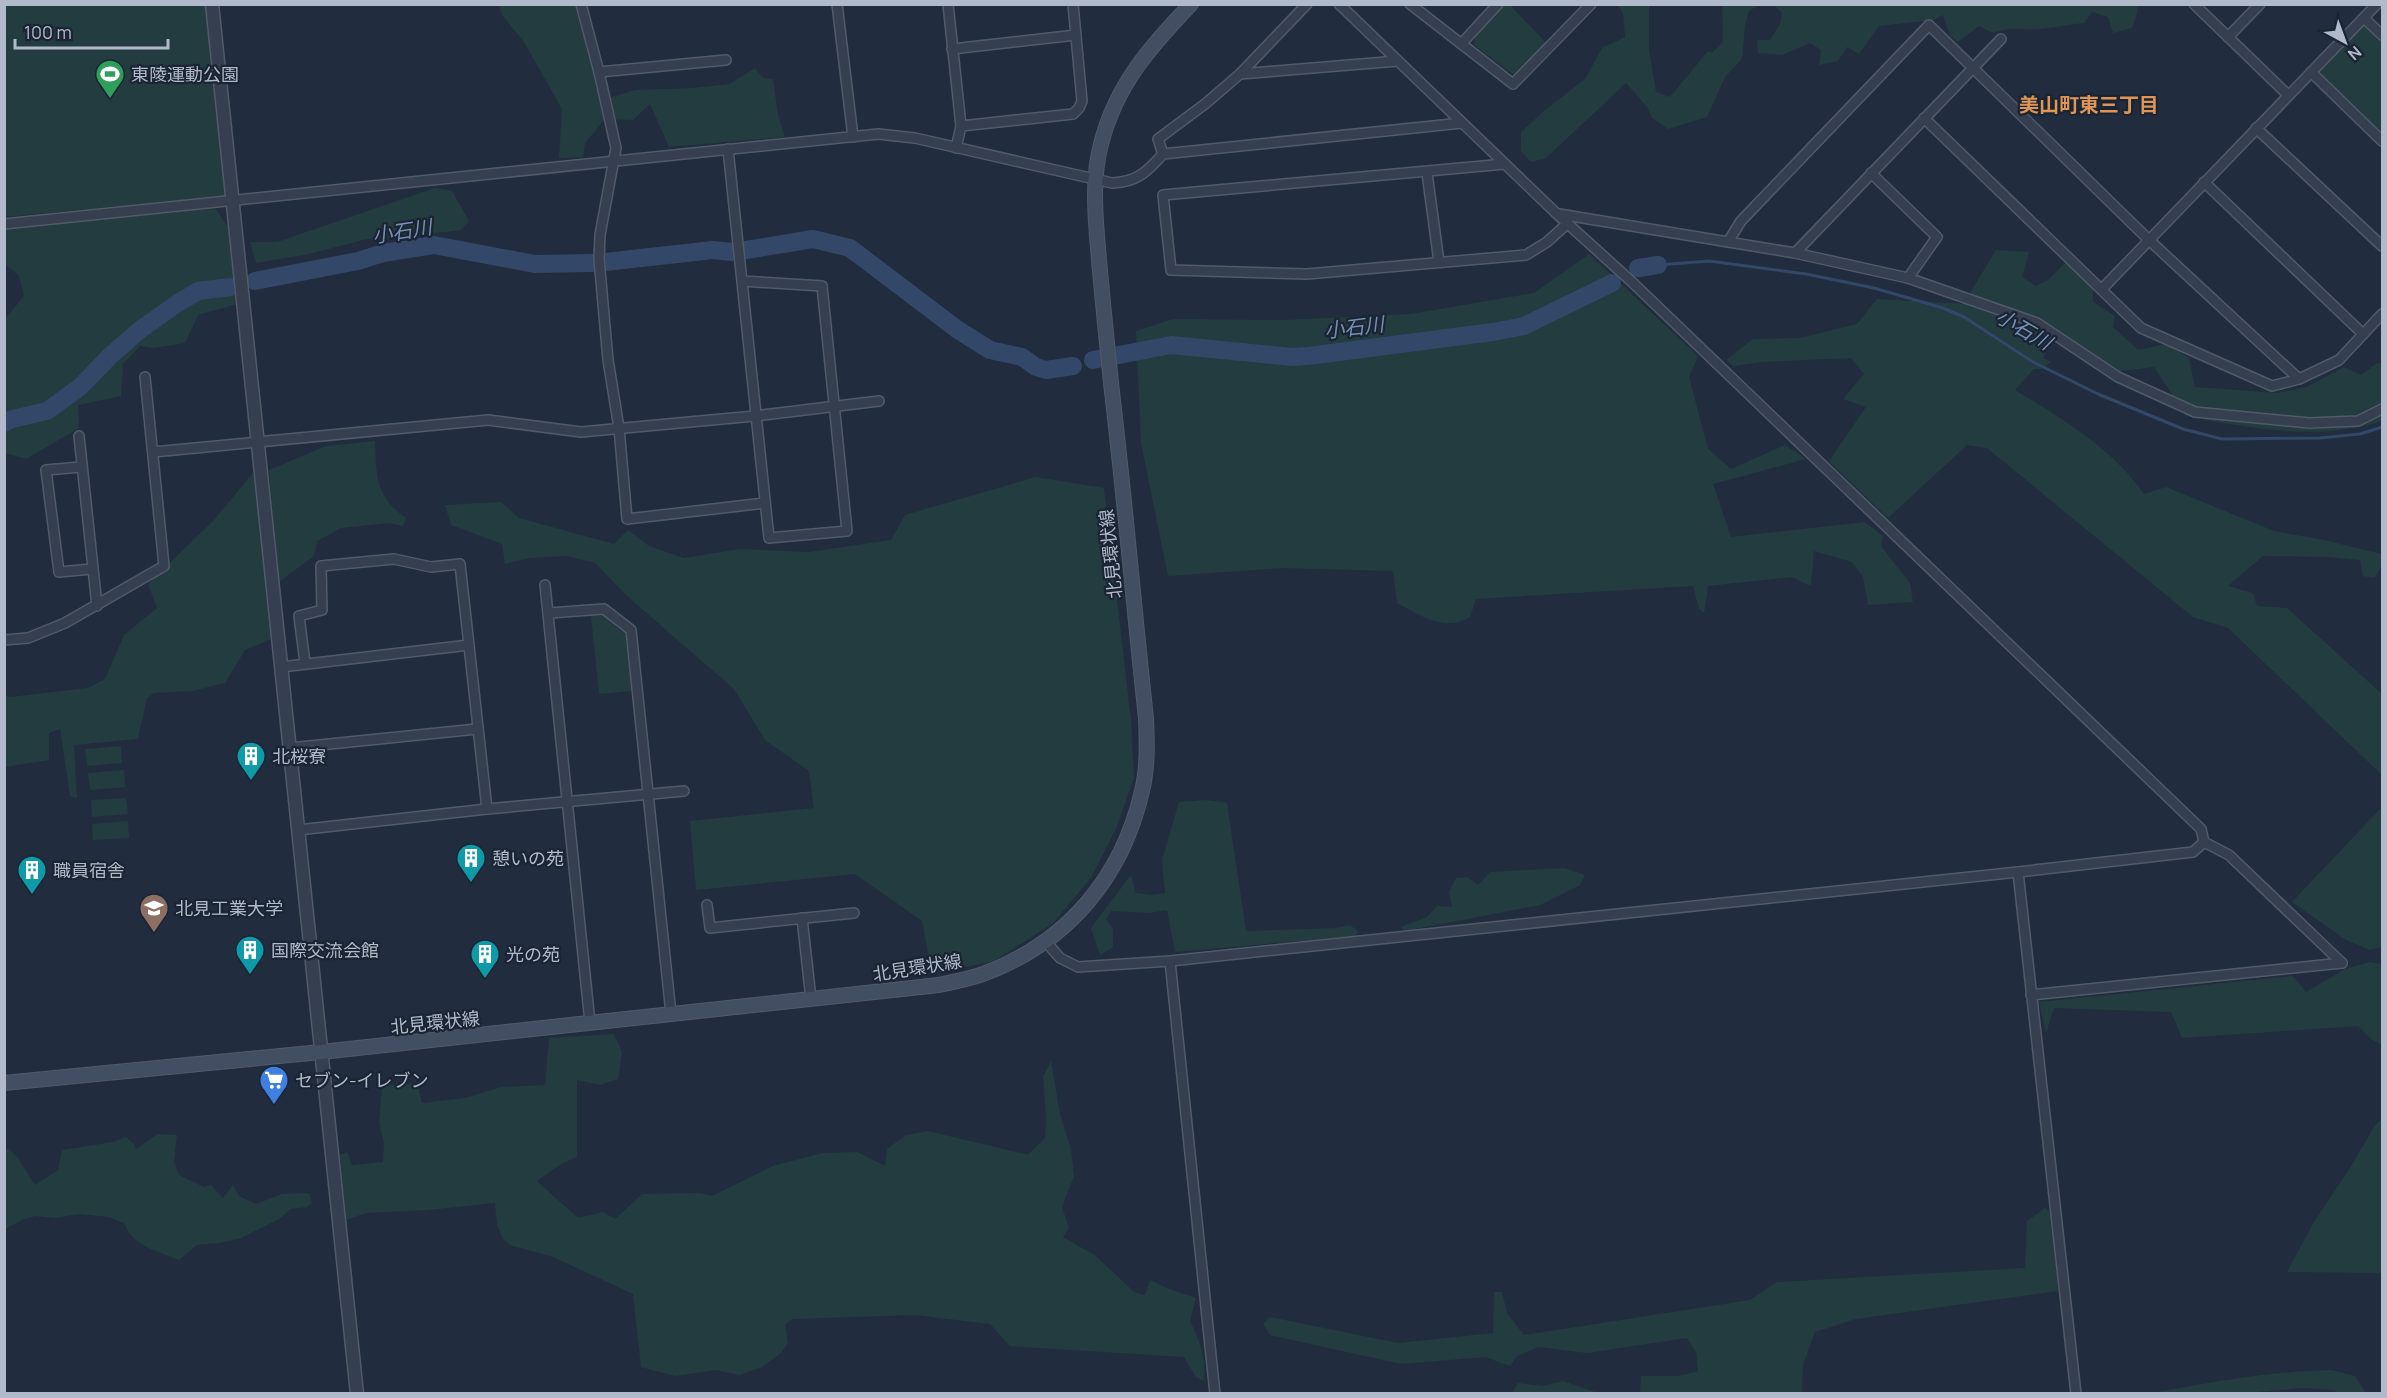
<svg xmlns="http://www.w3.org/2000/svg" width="2387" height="1398" viewBox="0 0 2387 1398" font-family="Manrope,'Noto Sans JP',sans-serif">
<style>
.green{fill:#233c40}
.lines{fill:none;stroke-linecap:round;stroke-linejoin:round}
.stream{stroke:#334768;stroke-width:3}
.river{stroke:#334768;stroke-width:18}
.minor-casing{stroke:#505a69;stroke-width:12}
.tertiary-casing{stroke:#505a69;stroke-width:15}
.secondary-casing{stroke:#505a69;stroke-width:16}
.minor{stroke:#353f4f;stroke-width:9}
.tertiary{stroke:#353f4f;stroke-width:12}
.secondary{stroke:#424e62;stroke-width:14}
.labels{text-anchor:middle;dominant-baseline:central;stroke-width:4.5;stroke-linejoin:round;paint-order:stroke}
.poi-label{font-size:18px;fill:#b1baca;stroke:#1a2433;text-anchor:start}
.street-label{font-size:18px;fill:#b1baca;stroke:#1a2433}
.neighbourhood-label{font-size:20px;font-weight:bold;fill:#df9556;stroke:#1a2433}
.water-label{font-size:20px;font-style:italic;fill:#758fb5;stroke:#1a2433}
</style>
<rect width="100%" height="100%" fill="#212d3f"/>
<g class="green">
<path d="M1504,4l6,1 37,39 -27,29 -7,1 -39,-29 1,-8z"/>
<path d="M5,5h202l18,191 -220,21z"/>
<path d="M499,5h78l27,94 32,-9 57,-2 37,-4 25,-16 8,10 10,1 5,36 7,22 -116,10 -19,-43 -17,16 -28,-1 -20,24 -2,14 -24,1 3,-49 -38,-67 -22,-27z"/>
<path d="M1618,5h31v44l7,43 14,5 38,-46 4,2 11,-11 -1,-37h37l-10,6 -4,14 -3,34 -17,18 -18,40 -39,12 -16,-11 -5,-11 -21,-24 -80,75 -15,4 -10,-11v-19l23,-21 41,-32 17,-31 23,-11 -2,-23z"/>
<path d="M2136,5l2,5 -6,18 -19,5 -5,-16 -16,-5 -8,11c-15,1 -29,5 -44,6 -17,2 -30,-3 -47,4l-14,-7 -21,16 -8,-7 -7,-20 -10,5 -54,6 -20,28 -12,-7 -9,14 -19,4 2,-15 -11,-7 -28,12 -24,-2 -1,-13h13l10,-16 2,-11 -8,-8z"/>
<path d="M2364,18l18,17v105l-71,-68z"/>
<path d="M435,188l17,3 17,30 -8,9 -66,8 -28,1 -58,15 -53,9 -6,-21h27z"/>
<path d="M215,208l16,24 6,53v19l-39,11 -13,28 -31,5 -14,-2 -17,18 -2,32 -43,9 1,23 -53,31 -21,-6v-134l19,-23 -5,-20 -14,-12v-35z"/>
<path d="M1996,250l33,2 -7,25 14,9 12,-6 19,-19 26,25v16l22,14 -2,11 25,23 29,-6 22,14 6,29 83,6 29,-6 37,-20 17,8 16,-12 5,1v57c-63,21 -132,7 -196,-5l-32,-49 -34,4 -67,-43 -2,13 -8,17 8,4 -10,7h-7l-19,21c46,28 98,59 129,104l22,-7 108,44 50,9 58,14v10l-7,14 -12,-2 -3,-16 -32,-3 -65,-1 -35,30 25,7 4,13 30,2 95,86v81l-154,-147 -35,-11 -206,-169 -20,-3 -79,73 -59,-57 37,-54 -23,-8 21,-25 -13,-16 -89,4 -28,4 -8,-6 27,-21 48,-1 56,-14 20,-25 90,5 3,-11z"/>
<path d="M1589,254l109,102 -9,21 19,72 23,20 54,-24 21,14 -93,25 18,53 134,-15 18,14 -2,10 29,37 3,19 -45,3 -5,-28 -11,-15 -38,-11 -3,35 -20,-9 -83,9 -4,27 -5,-4 -6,-23 -217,13 -6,18c-25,16 -50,-2 -73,-14l-4,-32 -110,-3 -115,8 -27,-133 -5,-112 37,-12 113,1 125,-6 123,-21z"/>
<path d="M375,441c1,34 1,57 31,77l-3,8 -14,-3 -48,5 -24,13 -3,15 -35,26 -10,-112 57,-24z"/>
<path d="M253,473l17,116 4,49 -29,12 -20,33 -33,8 -38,2 -7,5 -9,41 -64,6 3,53 -7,-2 -10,-67 -11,4v27l-44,7v-72l5,2 78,-9 17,-9 19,-44 33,-27 -9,-24 65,-63z"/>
<path d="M1036,477l68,11 27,232 3,58 -18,51 -25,49 -39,46 -58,37 -62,13 -10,-53 -67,-47 -159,16 -6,-69 124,-13 -5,-37 -44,-31 -31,-51 -107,-93 -32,-33 -28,-7 -38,2 -24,6 -3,-20 -51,-19 -6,-20 56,-3 18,16 95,26 14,-14 21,16 35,12 56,-9 69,3 82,-12 14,-25z"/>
<path d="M602,615l24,20 6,56 -33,3 -8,-78z"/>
<path d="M121,746l1,17 -35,3 -2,-17z"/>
<path d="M124,770l1,17 -35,3 -2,-17z"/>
<path d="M126,798l2,16 -36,3 -1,-17z"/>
<path d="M1206,800l21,3 19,128 90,-3 14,-3 8,6 -3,5 -180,16 -8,-42 -18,3 -38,-2 -5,8 7,10v18l-13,8 -9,-27 40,-53 5,18 15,2 14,-2 -3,-33 17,-58z"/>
<path d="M2382,807v140l-12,3 -24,-10 -54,-38z"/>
<path d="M128,821l1,17 -36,2 -1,-16z"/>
<path d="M1564,868l21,7 -5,10 -40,20 -136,26 -3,-4 26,-10 10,-11 15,1 -3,-15 7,-14 11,-1 11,8 12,-13z"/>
<path d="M2370,962l12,2v81l-11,-6 -13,-13 -176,12 -11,-26 -117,-4 -8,25 -7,-31 254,-26 13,16 39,-23z"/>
<path d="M614,1034l8,18 -4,27 -18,6 -23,-5v77l-16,7 -24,17 41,37 25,-6 12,7 27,-25 57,-1 13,3 61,-30 49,-13 35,-1 28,14 2,-17 19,-14 22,-4 100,24 17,-17 1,-19 -3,-42 8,-16 9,53 11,35 3,27 -12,31 7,21 -6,9 33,19 38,36 11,3 5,-15 19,9 27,9 -6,23c10,20 16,37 14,60l-8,-4 -12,-20 -174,-11 -20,-22 -75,-9 -123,4 -7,6 3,18 -7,10 -19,14 -23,8 -23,-5 -41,6 -34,-9 -8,-73 -80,-37 -43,-12 -7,-6 -6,-14 -2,-22 -67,7 -62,3 -20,7 -6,-65 7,-3 5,13 31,-3 1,-19 -5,-21 3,-33 7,-4 28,-2 5,20 43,-5 36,-11 44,-2 4,-47z"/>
<path d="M2382,1118v155l-95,-1 27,-50 36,-54 24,-41z"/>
<path d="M158,1134l19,1 -3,27 5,13 25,12 7,-2 12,13 10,-13 6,11 17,8 26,-10 27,-1 3,10 -5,4 -16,2 -12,10 -38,19 -21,5 -23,2 -18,15c-21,-9 -47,-14 -55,-37l-15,-6 -31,-3 -23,4 -19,-2 -12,3 -19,10v-80h4l9,9 17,27 23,-15 4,-20 51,-8 13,-5 8,7 2,5z"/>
<path d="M2045,1208l8,8 5,75 -202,28 -41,13 -12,33 -1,28h-162l1,-17h37l20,-5 -2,-19 -9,-14 -100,15 -49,-6 -21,9 -7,10 -25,-9 -84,7 -131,-29 -7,-11 7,-7 128,26 95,-10 1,-41h8l5,21 17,22 226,-35 27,-18 248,-14 2,-47z"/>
<path d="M2331,1370l24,6 11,17h-28l-4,-3 -32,-2 -57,5h-91c61,-12 115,-21 177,-23z"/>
<path d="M1563,1381l35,12h-86l6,-10 25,3z"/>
</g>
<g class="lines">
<path class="stream" d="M1658,265l51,-4 97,13 68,14 69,20 21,9 69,45 65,32 85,35 39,10 98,-1 40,-4 22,-7"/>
<g class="river">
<path d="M746,250l67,-11 37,9 108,82 32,20 32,7 14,10 10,3 27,-4"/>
<path d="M605,262l108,-12 19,2"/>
<path d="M1638,268l20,-3"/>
<path d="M255,281l103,-20 25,-8 51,-8 101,19 57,-1"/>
<path d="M1093,360l78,-15 122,12 15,-1 185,-24 31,-6 88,-43"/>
<path d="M4,423l8,-4 35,-8 33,-24 31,-32 30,-26 37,-26 20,-12 33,-4"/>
</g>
<g class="minor-casing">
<g id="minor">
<path d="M581,4l18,68 17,76 -16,87 -1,24 9,101 11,68 8,91 138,-16"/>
<path d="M837,4l16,133"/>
<path d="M948,4l13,122"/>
<path d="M1339,4l218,210 75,68 569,547 3,13 25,13 113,108"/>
<path d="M1410,4l103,80 78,-80"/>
<path d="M2194,4l94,91"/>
<path d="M2364,18l18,17"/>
<path d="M2228,37l32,-33"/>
<path d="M1462,43l36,-39"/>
<path d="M952,49l124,-14"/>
<path d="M599,72l127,-12"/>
<path d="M2311,72l71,69"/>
<path d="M1240,74l158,-13"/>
<path d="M1924,118l217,210 131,58 27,-7 40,-19 43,-46"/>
<path d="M2256,128l126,118"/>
<path d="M956,148l5,-22 112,-12 6,-6 3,-7 -9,-97"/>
<path d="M728,149l41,389 78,-7 -25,-245 -80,-5"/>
<path d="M1163,154l-5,-15 47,-35 35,-30 67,-70"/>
<path d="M1505,164l-342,31 8,75 136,4 219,-19 21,-13 21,-19"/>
<path d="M1427,173l12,89"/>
<path d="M1871,173l66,64 -29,41"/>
<path d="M2204,182l159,152"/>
<path d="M1559,214l236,39 113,25 129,45 81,54 77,35 114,11 49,-2 24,-12"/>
<path d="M4,224l874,-90 37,4 197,45c25,-1 35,-11 51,-29l299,-31"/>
<path d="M1728,242l13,-21 188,-196 220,215 150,139"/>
<path d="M1795,253l206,-214"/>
<path d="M2102,289l275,-285"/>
<path d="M79,436l18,170"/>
<path d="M153,452l335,-32 93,12 174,-16 124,-15"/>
<path d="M81,467l-35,3 13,102 33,-3"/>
<path d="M545,585l45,438"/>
<path d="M549,613l55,-4 27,21 40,384"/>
<path d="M4,640l24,-2 37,-15 99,-57 -19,-189"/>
<path d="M305,663l-6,-47 23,-6 -1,-44 73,-7 37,8 29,-3 27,245"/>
<path d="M281,667l188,-22"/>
<path d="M290,748l187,-19"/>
<path d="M298,830l189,-21 197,-18"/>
<path d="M2018,872l58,522"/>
<path d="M707,905l3,23 144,-15"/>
<path d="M802,918l9,81"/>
<path d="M1046,942l14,16 18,9 92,-6 848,-89 175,-20 11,-10"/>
<path d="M1170,961l45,433"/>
<path d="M2031,995l311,-32"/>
</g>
</g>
<g class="tertiary-casing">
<path id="tertiary" d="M212,4l145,1390"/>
</g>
<g class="secondary-casing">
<path id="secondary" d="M4,1083l317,-31 618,-67c14,-3 30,-6 44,-11 84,-31 139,-96 159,-183 6,-24 5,-49 4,-73 -12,-108 -21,-217 -34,-326 -5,-48 -10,-96 -14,-144 -3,-35 -6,-70 3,-104 15,-59 49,-97 90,-140"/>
</g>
<use href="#minor" class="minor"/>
<use href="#tertiary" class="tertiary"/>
<use href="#secondary" class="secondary"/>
</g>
<defs>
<g id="stadium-pin" transform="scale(1.5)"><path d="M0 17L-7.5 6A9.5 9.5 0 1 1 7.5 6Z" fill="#2e9e5b" stroke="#1a2433"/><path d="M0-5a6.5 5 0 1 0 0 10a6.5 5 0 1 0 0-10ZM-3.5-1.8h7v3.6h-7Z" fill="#fff"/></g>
<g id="building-pin" transform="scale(1.5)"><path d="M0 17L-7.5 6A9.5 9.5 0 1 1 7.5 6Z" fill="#0f9aa8" stroke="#1a2433"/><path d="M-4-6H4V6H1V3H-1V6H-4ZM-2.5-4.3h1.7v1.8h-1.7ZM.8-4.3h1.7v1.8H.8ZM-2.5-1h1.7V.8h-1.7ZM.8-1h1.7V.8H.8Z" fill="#fff"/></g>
<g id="university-pin" transform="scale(1.5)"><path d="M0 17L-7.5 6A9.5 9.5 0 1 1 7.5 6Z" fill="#8d6e63" stroke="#1a2433"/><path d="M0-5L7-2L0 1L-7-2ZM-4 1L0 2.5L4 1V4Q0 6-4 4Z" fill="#fff"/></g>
<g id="supermarket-pin" transform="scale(1.5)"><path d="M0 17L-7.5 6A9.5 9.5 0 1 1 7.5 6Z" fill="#3f7fe0" stroke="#1a2433"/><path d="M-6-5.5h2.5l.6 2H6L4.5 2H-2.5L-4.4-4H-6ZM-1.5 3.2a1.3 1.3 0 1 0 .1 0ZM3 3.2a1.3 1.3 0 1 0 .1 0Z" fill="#fff"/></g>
</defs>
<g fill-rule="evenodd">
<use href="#stadium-pin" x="110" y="74"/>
<use href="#building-pin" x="251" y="756"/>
<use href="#building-pin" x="471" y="858"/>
<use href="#building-pin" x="32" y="870"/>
<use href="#university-pin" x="154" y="908"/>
<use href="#building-pin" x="250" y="950"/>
<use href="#building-pin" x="485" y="954"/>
<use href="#supermarket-pin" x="274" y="1080"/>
</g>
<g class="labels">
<g class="poi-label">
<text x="131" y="74">東陵運動公園</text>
<text x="272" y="756">北桜寮</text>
<text x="492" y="858">憩いの苑</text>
<text x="53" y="870">職員宿舎</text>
<text x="175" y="908">北見工業大学</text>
<text x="271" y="950">国際交流会館</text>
<text x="506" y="954">光の苑</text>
<text x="295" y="1080">セブン-イレブン</text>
</g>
<g class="street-label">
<text transform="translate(1110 554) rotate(-96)">北見環状線</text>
<text transform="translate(917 967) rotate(-9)">北見環状線</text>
<text transform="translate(435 1022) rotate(-6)">北見環状線</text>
</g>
<g class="neighbourhood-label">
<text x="2089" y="104">美山町東三丁目</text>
</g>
<g class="water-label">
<text transform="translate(402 231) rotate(-9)">小石川</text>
<text transform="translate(1354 327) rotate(-7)">小石川</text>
<text transform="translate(2024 329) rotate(30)">小石川</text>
</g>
</g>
<rect width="2387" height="1398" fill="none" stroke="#b1baca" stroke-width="12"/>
<g transform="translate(2345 42) rotate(139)" stroke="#1a2433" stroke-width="4.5" paint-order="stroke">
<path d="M0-4.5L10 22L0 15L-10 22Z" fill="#b1baca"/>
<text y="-9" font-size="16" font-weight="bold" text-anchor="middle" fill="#b1baca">N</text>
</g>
<path d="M15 39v9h153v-9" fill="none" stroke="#b1baca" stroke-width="3"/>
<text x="24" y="39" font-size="18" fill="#b1baca" stroke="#1a2433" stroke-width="4.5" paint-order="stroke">100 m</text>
</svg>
